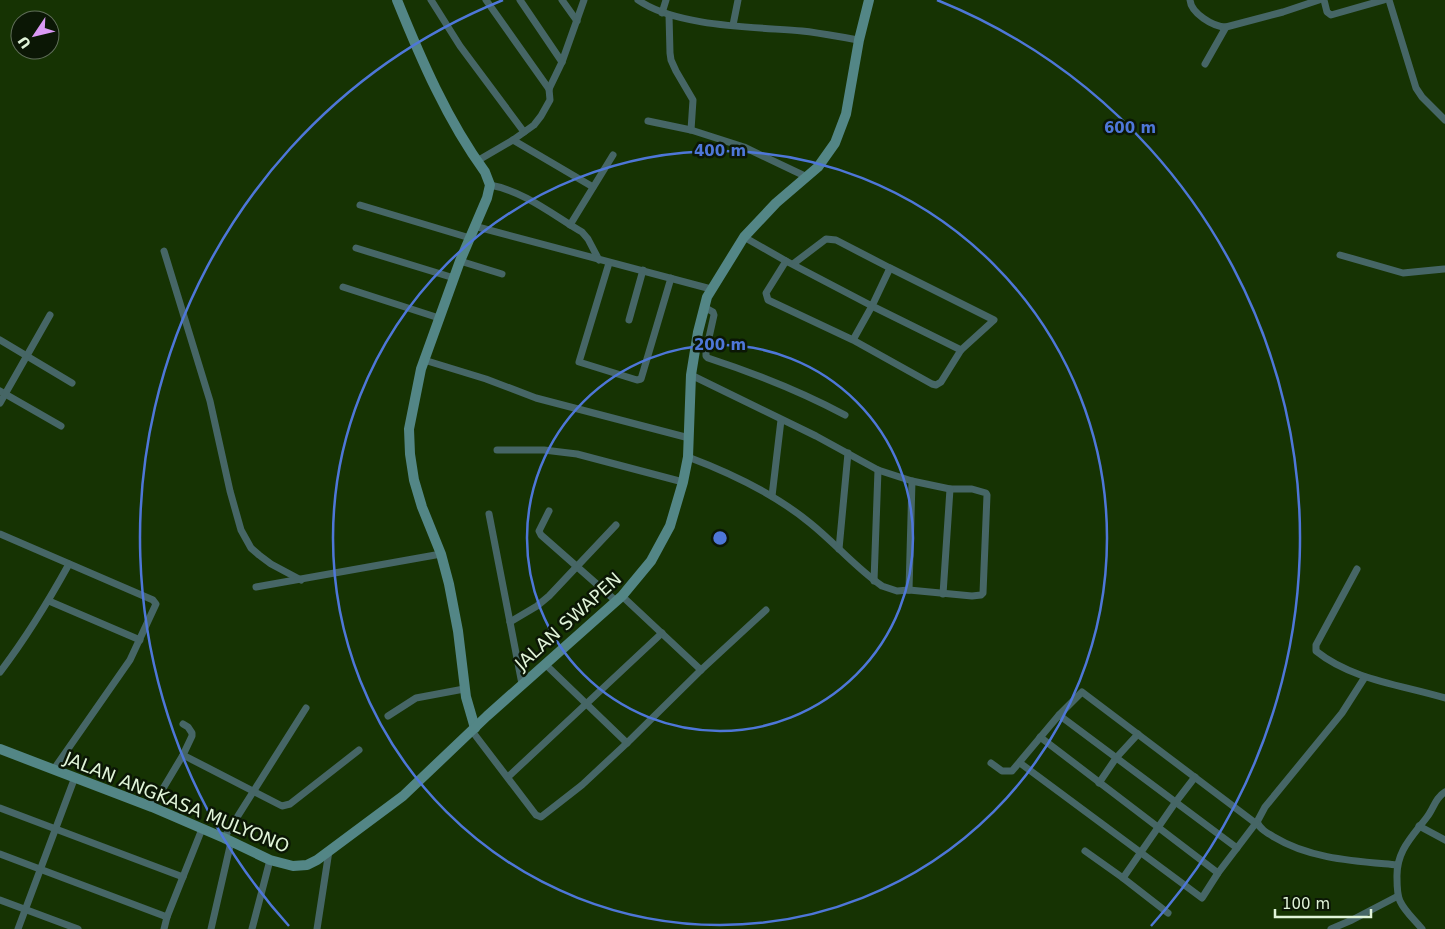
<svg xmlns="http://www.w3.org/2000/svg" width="1445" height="929" viewBox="0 0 1445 929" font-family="'DejaVu Sans',sans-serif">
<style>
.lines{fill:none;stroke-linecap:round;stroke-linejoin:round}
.street{stroke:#466666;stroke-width:7}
.secondary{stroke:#538686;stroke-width:10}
.ring{fill:none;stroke:#4e77d8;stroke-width:2.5}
.labels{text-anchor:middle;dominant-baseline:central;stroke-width:5;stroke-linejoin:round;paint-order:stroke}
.street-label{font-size:18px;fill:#e0f3d8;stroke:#0b1705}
.centre{fill:#4e77d8;stroke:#0b1705;stroke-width:2.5}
.ring-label{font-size:15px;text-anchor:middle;font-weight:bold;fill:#4e77d8;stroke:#0b1705;stroke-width:5;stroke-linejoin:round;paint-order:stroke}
</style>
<rect width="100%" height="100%" fill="#163303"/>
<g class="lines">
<g class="street">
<path d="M431,0l29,46 64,86"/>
<path d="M486,0l63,89"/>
<path d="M520,0l42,62"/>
<path d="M562,0l15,21"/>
<path d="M638,0c38,27 118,27 164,31 19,2 38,6 57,9"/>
<path d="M1190,0c1,13 23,27 36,27"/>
<path d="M1324,0l3,12 4,3 53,-15"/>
<path d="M1389,0l27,88 6,9 23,23"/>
<path d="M662,13l4,-13"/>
<path d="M669,15l1,38 1,7 5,11 17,29 -2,30"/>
<path d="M733,25l5,-25"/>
<path d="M1205,64l21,-37 57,-15 36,-12"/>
<path d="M648,121l43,9 53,17 63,30"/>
<path d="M513,140l80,47"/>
<path d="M477,161l36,-21 21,-15 7,-9 9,-16 -1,-11 13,-27 22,-62"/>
<path d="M490,185c34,6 63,30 92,47l6,7 11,21"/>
<path d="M360,205l110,33"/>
<path d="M570,225l43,-70"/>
<path d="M474,226l237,63"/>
<path d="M744,237l42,24"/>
<path d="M356,248l98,30"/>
<path d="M164,251l46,150 20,90 11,39 10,18 8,7 12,9 30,16"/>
<path d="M1340,255l63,18 41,-4"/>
<path d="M460,261l42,13"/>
<path d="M609,263l-30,99 58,18 4,-1 30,-101"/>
<path d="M793,264l33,-25 10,1 54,28 -18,38 89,44 -20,32 -5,3 -4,-1 -79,-44 -85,-40 -2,-7 20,-32 86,45 -19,34"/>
<path d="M890,268l104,52 -33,30"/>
<path d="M343,287l96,31"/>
<path d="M704,307l9,5 1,3 -8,36v5l2,2c49,16 92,33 137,57"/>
<path d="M629,320l14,-50"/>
<path d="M0,340l72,43"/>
<path d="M424,360l62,19 50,19 153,40"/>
<path d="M0,391l61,35"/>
<path d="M0,403l50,-88"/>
<path d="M497,450h47l33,4 106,28"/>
<path d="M688,457c40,15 88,38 122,66 25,20 46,45 72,63l15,5 12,-1 63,6 9,-1 2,-2 4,-98 -1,-2 -14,-4h-22l-38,-8 -34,-11 -62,-34 -125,-61"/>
<path d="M772,496l9,-76"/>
<path d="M549,511l-10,20 2,4 75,66"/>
<path d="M489,514l33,170"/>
<path d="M0,534l153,66 3,4 -26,56 -76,109"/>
<path d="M839,549l9,-96"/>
<path d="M1357,569l-41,76v6c36,29 86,34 129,47"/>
<path d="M874,581l4,-111"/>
<path d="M256,587l185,-33"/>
<path d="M909,590l3,-109"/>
<path d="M943,594l7,-105"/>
<path d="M622,596l79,74"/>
<path d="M49,601l91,39"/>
<path d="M510,622l27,-16 12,-10 67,-71"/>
<path d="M545,664l82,79"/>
<path d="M0,672c26,-34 48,-70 69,-108"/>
<path d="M1365,677l-23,36 -77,94 -8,15c3,7 10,11 17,15 36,22 81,24 123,28"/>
<path d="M1059,715l178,133"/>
<path d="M388,716l28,-18 48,-9"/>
<path d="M472,731l64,84 5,2 41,-32 45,-42 74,-73 65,-60"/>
<path d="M1040,737l178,136"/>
<path d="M183,755l99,51 8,-2 69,-54"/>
<path d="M991,763l11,8h10l47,-56 23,-23 176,133"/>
<path d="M1020,763l182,135 16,-25 38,-50"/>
<path d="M508,777l154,-144"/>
<path d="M1099,783l17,-25 22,-24"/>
<path d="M152,807l31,-52 9,-19v-3l-4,-6 -5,-3"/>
<path d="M0,808l183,69"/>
<path d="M1419,826l26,14"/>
<path d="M224,838l82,-130"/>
<path d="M1085,851l38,27 52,-75 20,-26"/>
<path d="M0,854l167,63"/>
<path d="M1123,878l45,35"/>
<path d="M0,900l78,29"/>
<path d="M18,929l57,-152"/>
<path d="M164,929l3,-12 35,-88"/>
<path d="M211,929l20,-87"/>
<path d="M252,929l18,-69"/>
<path d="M317,929l12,-78"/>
<path d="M1331,929l21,-9 46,-24"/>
<path d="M1422,929c-7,-9 -17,-17 -22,-28 -3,-6 -3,-15 -3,-23 -1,-27 15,-41 30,-61 7,-9 8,-19 18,-25"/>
</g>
<g class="secondary">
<path d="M397,0c24,59 50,120 88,172l5,13 -3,13 -27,63 -39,108 -12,60 1,25 4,26 8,27 19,47 8,30 9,47 8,66 9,31"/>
<path d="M0,749l152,58 72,31 46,22 23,6 14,-1 10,-5 86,-64 84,-80 135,-120 29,-35 19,-35 13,-44 5,-25 3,-82 7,-43 9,-35 37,-60 32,-34 42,-36 17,-24 11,-29 13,-74 10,-40"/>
</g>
</g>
<g class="ring">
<circle cx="720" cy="538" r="193"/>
<circle cx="720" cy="538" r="387"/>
<path d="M289 926A580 580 0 0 1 503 0M937 0A580 580 0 0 1 1151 926"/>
</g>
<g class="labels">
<g class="street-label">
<text transform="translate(568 621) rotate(-42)">JALAN SWAPEN</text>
<text transform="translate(177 802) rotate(22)">JALAN ANGKASA MULYONO</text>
</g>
</g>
<circle cx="720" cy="538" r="8" class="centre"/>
<g class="ring-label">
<text x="1130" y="133">600 m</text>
<text x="720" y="156">400 m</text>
<text x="720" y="350">200 m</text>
</g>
<g transform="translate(35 35) rotate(235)"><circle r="24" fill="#0b1705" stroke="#606f59"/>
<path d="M0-4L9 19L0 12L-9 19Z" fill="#db99f5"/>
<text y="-8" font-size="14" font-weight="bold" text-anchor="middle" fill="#e0f3d8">U</text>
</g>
<path d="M1275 909v8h96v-8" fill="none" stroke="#e0f3d8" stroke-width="2.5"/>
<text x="1282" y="909" font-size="15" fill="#e0f3d8" stroke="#0b1705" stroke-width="4" paint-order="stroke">100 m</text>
</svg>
